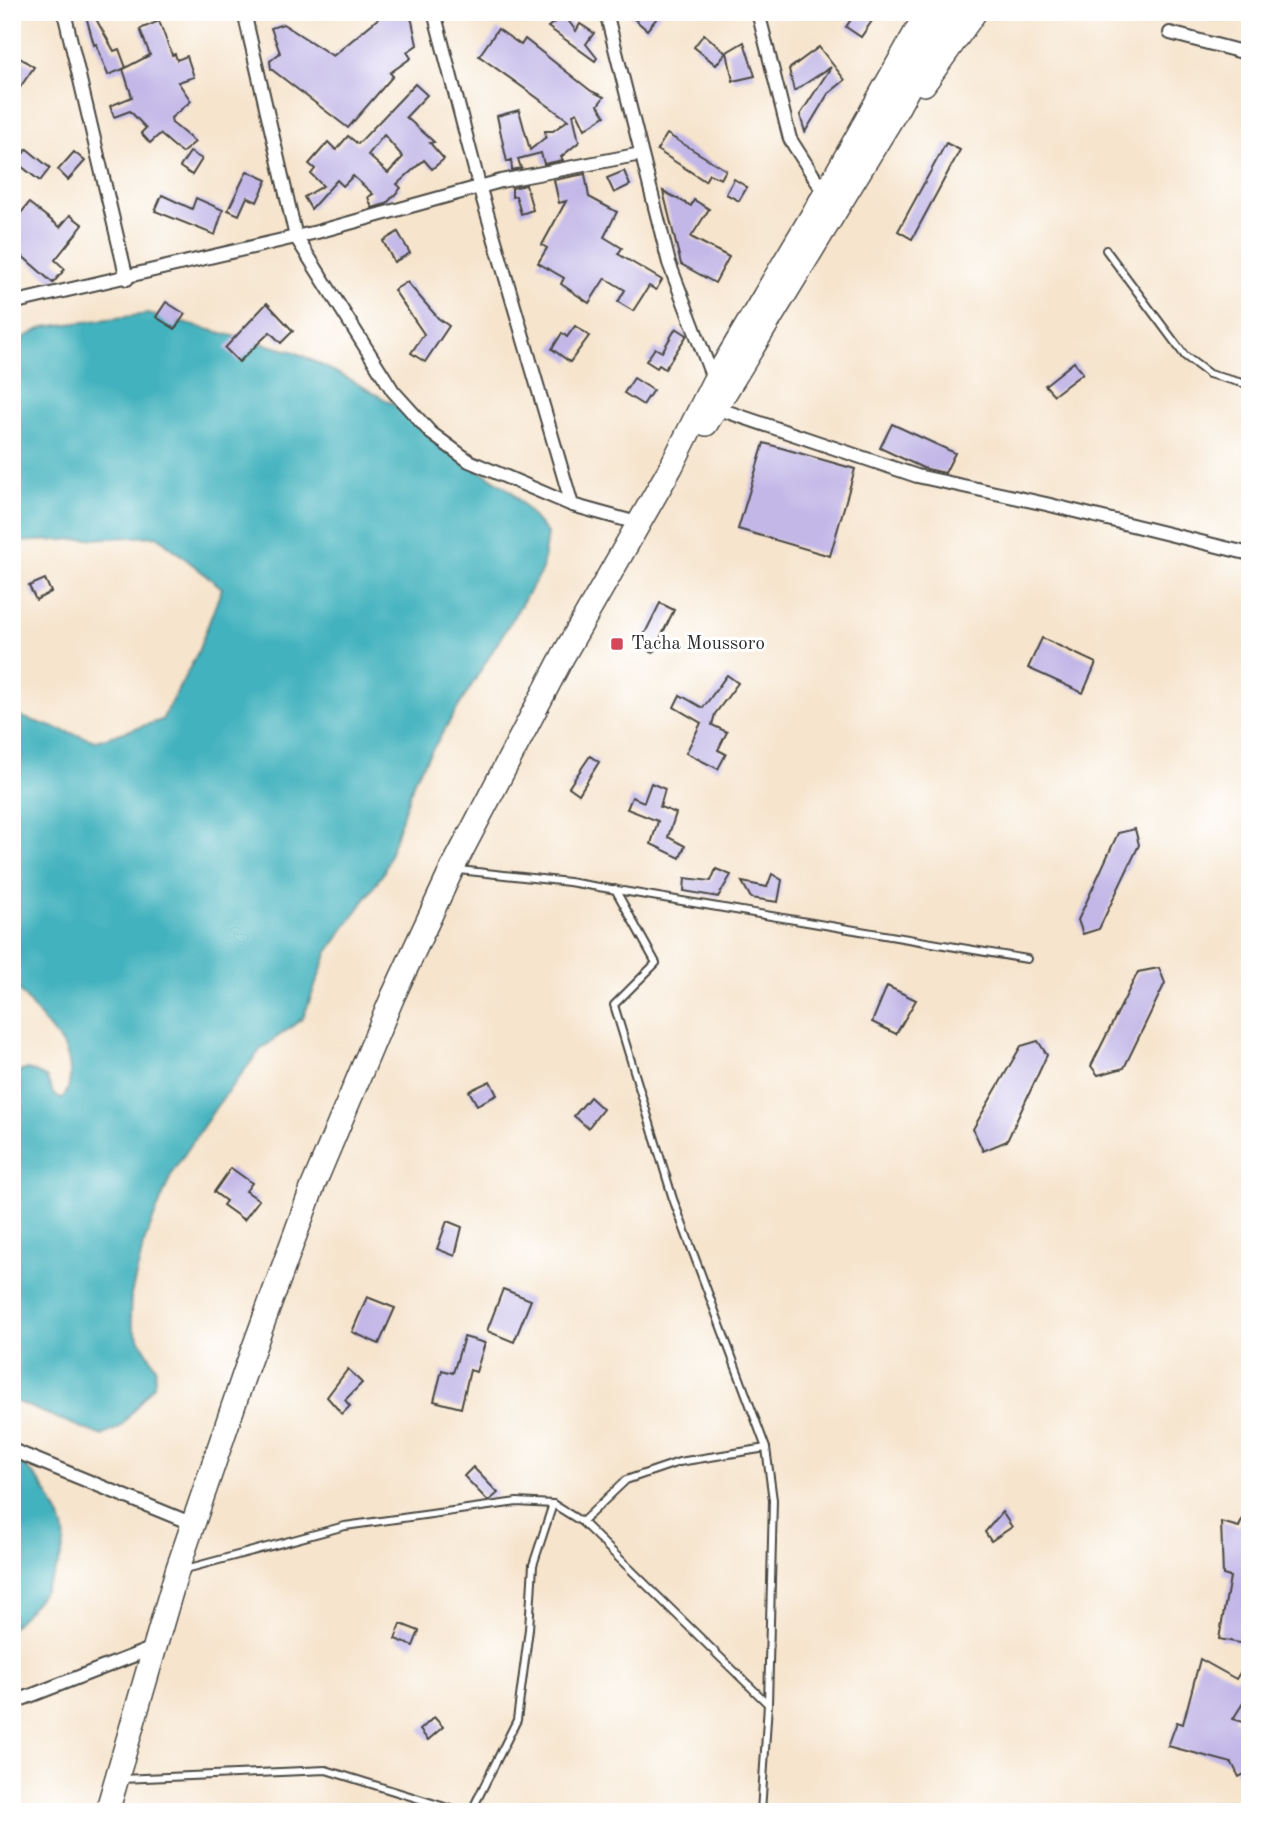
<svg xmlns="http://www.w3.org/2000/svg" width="1262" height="1824" viewBox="0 0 1262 1824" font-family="'Old Standard TT',serif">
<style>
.water{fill:#43b2be;stroke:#376e74;stroke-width:2}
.building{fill:#c2b7e7;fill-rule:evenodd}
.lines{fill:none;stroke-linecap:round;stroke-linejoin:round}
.lane-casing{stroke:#494743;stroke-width:10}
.street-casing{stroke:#494743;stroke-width:16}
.highway-casing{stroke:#494743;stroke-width:26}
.lane{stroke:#fff;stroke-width:6}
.street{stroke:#fff;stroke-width:12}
.highway{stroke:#fff;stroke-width:23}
.poi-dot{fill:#d1495b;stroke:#fff;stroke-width:2.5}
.labels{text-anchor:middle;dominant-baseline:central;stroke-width:6;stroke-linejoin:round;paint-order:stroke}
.poi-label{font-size:19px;fill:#2b2b2b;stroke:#fff;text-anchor:start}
</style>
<rect width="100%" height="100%" fill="#fff"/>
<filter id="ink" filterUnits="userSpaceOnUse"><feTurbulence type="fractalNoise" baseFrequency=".0143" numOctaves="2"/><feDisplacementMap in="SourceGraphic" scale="14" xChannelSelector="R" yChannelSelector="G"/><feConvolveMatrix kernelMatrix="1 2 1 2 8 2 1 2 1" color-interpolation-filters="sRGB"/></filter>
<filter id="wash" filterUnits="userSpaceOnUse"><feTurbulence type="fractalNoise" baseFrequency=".00686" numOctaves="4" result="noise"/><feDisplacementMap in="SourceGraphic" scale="28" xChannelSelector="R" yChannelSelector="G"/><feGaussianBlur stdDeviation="1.57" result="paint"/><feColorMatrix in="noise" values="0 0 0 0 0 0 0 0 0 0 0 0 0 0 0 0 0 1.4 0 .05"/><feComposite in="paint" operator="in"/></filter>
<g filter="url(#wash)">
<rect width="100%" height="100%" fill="#f6e4cc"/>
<g class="water">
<path d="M148,314l147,38 54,27 44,25 69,55 49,32 36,42 -5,37 -127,208 -31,94 -56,80 -25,66 -42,31 -45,58 -44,66 -27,67 -14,55 -1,20 4,15 22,37 -2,18 -34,42 -18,9 -90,-36v-326l16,-5 18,8 8,18 8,4c12,-14 9,-37 2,-52l-52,-66v-267l84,27 66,-21 35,-66 25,-66 -65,-52 -145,6v-198l32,-17z"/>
<path d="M12,1459c16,7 26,19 35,34 8,15 20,33 17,51 -4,30 -30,63 -52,83z"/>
</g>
<g id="blocks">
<g class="building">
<path d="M89,12h3l22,39 5,-2 7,19 -18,7 -12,-31 -2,1 -8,-29z"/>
<path d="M386,12h20l6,9 5,24 -10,7 4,6 -21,15 3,3 -45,52 -77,-59 -1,-8 10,-8 -9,-25 12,-4 50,32z"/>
<path d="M626,12h36l-15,18z"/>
<path d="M856,12h22l-17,25 -15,-10z"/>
<path d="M564,15l12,16 4,-7 14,9 -8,11 11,14 -2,3 -47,-34z"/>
<path d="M159,21l13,34 3,-1 2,6 10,-4 7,21 -16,5 13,19 -20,17 1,5 23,19 -13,11 -22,-19 -10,9 -9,-10 5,-5 -16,-17 -16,6 -4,-11 22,-9 -9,-28 27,-14 -10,-26z"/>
<path d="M498,29l23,16 4,-6 66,52 13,6 -6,8 7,11 -20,13 -8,-17 -4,2 6,28 -18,15 2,3 -19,4 -3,-11 -23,6 3,9 -9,2 -1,-10 -4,2 -10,-46 22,-6 11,40 16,-13 -1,-6h8l15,-11 -89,-64z"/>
<path d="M704,34l22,19 -10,12 -22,-18z"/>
<path d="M744,42l11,34 -22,5 -6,-29z"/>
<path d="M819,47l26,33 -17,14 -23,38 -5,-17 31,-48 -37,24 -5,-22z"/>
<path d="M20,58l14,9 -22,32v-30z"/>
<path d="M415,84l12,11 -21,22 28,25 -4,1 14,16 -12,10 -8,-9 -27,24 4,4 -15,16 -14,4 -4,-11 5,-3 -20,-18 -10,10 -6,-6 -26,29 -7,-12 19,-11 -12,-12 4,-5 -6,-5 19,-22 8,8 12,-14 10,8zM384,135l19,22 -15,16 -20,-18z"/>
<path d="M667,134l59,36 -5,9 -12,-5 -4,7 -48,-31z"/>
<path d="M946,143l14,7 -48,89 -14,-8z"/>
<path d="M27,149l23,19 -10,13 -24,-19z"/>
<path d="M74,152l11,9 -17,19 -10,-10z"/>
<path d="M190,152l12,7 -10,16 -12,-8z"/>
<path d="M247,171l20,9 -10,22 -10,-5 -8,18 -11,-5z"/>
<path d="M624,171l6,14 -16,8 -7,-15z"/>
<path d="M585,174l4,23 28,15 -13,25 18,11 -4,6 44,26 -6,10 -7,-4 -16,25 -15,-9 7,-12 -20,-12 -16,25 -28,-19 3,-6 -26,-15 9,-15 -5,-3 24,-44 -7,2 -5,-23z"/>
<path d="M734,179l13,8 -8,14 -13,-7z"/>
<path d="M526,185l7,25 -12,4 -5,-18 -4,1v-9z"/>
<path d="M663,191l28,15 3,-6 15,9 -18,28 38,20 -14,26 -34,-19z"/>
<path d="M162,195l30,14 4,-11 27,12 -8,25 -60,-24z"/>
<path d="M29,203l31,24 10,-12 13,10 -28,35 10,9 -12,14 -41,-36v-23z"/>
<path d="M398,232l12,21 -16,9 -11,-21z"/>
<path d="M407,282l31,36 11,8 -24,36 -14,-9 13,-19 -30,-44z"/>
<path d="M166,302l19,12 -10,15 -19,-12z"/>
<path d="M267,303l26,28 -12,12 -11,-11 -31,30 -14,-14z"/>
<path d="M575,326l14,10 -19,26 -18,-13 10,-16 5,4z"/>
<path d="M676,328l11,7 -22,34 -6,-4 -2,3 -11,-7 9,-13 7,4z"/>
<path d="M1074,362l9,11 -29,22 -9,-10z"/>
<path d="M634,378l19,12 -10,15 -19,-12z"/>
<path d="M892,424l63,29 -10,20 -22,-5 -43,-20z"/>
<path d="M764,443l91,26 -25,87 -92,-27z"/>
<path d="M45,579l6,13 -15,8 -7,-14z"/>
<path d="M660,603l14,7 -21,43 -14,-8z"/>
<path d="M1042,638l54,25 -13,30 -55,-25z"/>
<path d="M727,675l11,8 -23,31 -3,11 15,7 -9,18 8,4 -8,15 -32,-16 15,-30 -27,-16 6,-12 23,13z"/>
<path d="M590,756l9,6 -20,32 -10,-7z"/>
<path d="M651,783l14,6 -5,18 16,6 -8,24 17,9 -5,12 -29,-14 7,-23 -31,-12 5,-12 12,5z"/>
<path d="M1135,829l4,16 -40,84 -16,5 -5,-14 40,-87z"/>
<path d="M716,869l15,6 -13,22 -34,-6 1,-13 26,3z"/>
<path d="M772,874l10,6 -4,22 -27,-4 -9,-16 25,5z"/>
<path d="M1159,968l6,15 -41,85 -26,7 -7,-9 47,-94z"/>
<path d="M887,986l29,14 -20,34 -24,-12z"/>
<path d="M1038,1041l9,14 -40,86 -24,10 -10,-22 48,-83z"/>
<path d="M490,1081l7,14 -20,10 -8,-14z"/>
<path d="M590,1097l13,12 -15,19 -14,-12z"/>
<path d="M231,1168l21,15 -6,8 13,9 -15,20 -21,-15 3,-4 -12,-9z"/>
<path d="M447,1221l15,6 -7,29 -18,-7z"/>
<path d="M503,1289l28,11 -17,42 -27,-11z"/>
<path d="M367,1297l28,11 -16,36 -27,-12z"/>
<path d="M464,1337l21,6 -9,29 -6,-2 -9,38 -27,-7 8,-31 11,3z"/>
<path d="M348,1369l14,14 -17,17 5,6 -8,8 -15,-17z"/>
<path d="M473,1467l25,26 -8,7h-3l-23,-24z"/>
<path d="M1250,1501v144l-31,-6 11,-62 -7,-2 -2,-53 18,5z"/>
<path d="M1002,1512l10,15 -21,14 -6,-9z"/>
<path d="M401,1624l18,7 -6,15 -18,-7z"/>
<path d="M1250,1657v35l-17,27 17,5v47l-11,6 -7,-14 -64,-17 9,-24 6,2 17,-65 36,20z"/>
<path d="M434,1717l9,10 -15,13 -8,-10z"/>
</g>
</g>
</g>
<g filter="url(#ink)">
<use href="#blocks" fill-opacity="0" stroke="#494743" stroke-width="2"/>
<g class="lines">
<g class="lane-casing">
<g id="lane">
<path d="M1106,250l79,106 24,18 41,11"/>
<path d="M459,870l110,12 458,77"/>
<path d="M615,889l41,74 -42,42 59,194 93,249 7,52 -5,204 -7,108"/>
<path d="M582,1522l44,-42 53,-18 87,-14"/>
<path d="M182,1570l163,-44 172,-24 36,2 29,18 186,182"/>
<path d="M122,1779l204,-9 135,42"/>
<path d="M471,1812l46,-92 12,-91 4,-64 20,-61"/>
</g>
</g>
<g class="street-casing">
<g id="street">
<path d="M64,12l63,267"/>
<path d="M244,12l52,225 97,154 38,42 38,28 103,44"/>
<path d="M434,12l46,177 92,316 65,18"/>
<path d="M606,12l63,251 45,118"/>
<path d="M758,12l32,127 35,55"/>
<path d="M1170,33l80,21"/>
<path d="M12,303l305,-71 184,-51 140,-27"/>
<path d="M716,408l201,68 129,28 204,50"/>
<path d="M12,1450l181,74"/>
<path d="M12,1703l141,-55"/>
</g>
</g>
<g class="highway-casing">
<g id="highway">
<path d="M924,84l51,-72"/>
<path d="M706,424l187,-308 57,-104"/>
<path d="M107,1812l70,-241 69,-202 67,-183 80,-190 59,-127 111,-213 108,-189 43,-86 111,-187 102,-182"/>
</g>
</g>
<use href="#lane" class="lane"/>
<use href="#street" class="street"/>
<use href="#highway" class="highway"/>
</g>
</g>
<rect class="poi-dot" x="610" y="637" width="14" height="14" rx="3.5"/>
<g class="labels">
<g class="poi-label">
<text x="631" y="644">Tacha Moussoro</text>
</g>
</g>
<rect width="1262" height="1824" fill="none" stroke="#fff" stroke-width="42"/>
</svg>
